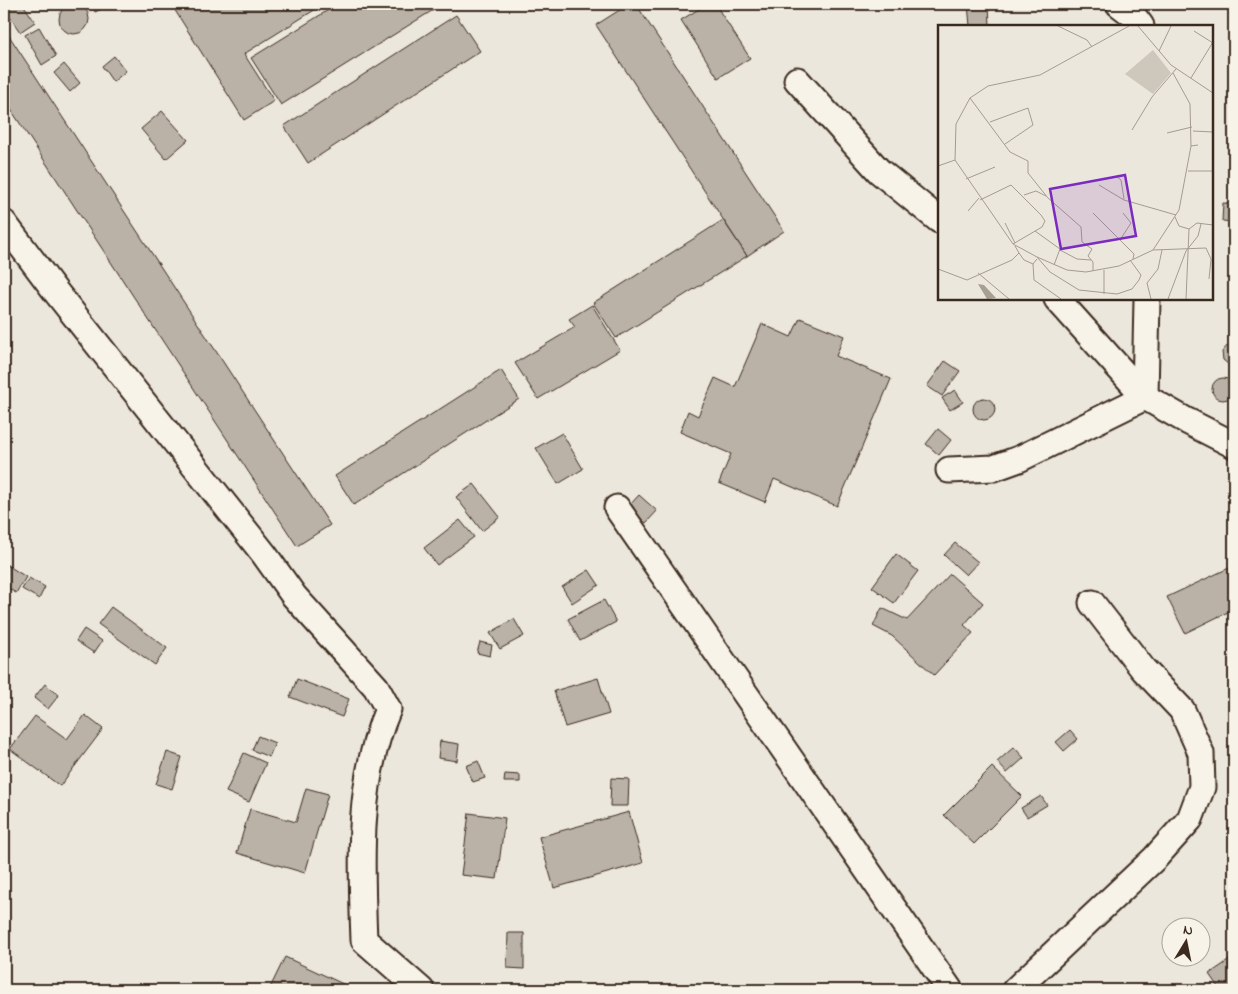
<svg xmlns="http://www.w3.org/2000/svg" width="1238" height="994" viewBox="0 0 1238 994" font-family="'Indie Flower',sans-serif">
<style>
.building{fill:#bab2a7;stroke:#3b2a1e}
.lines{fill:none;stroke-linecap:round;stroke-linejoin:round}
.minor-casing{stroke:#3b2a1e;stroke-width:29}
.minor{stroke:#f7f3e8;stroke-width:25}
.inset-road{fill:none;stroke:#a59b90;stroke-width:1}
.view{fill:#7b2cbf;fill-opacity:0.15;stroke:#7b2cbf;stroke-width:2.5}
.inset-edge{fill:none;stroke:#3b2a1e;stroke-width:2.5}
</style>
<rect width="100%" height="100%" fill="#ece7dc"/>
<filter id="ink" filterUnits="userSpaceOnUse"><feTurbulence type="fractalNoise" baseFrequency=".02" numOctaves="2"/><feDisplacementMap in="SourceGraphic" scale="10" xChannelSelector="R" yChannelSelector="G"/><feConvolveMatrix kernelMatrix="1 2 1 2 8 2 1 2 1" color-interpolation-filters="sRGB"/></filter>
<g filter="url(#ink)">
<g class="building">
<path d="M4,4h19l12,18 -15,10 -16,-24z"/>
<path d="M92,4h20l-17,8z"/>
<path d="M171,4h153l-80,50 30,47 -30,19z"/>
<path d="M338,4h98l2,3 -157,98 -30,-47z"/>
<path d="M629,4h7l148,227 -37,25 -151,-231z"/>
<path d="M707,4h8l35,54 -32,20 -37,-58z"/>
<path d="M968,4h21l1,22h-20z"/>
<circle cx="74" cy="19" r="15"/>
<path d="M456,15l24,36 -172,112 -24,-37z"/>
<path d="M39,27l17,29 -14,9 -17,-30z"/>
<path d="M4,28l326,497 -33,21 -293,-447z"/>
<path d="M114,56l12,15 -13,11 -11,-16z"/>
<path d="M64,64l16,19 -10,9 -16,-19z"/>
<path d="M162,111l26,29 -22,19 -25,-30z"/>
<path d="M1223,203l11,1v18l-12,-1z"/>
<path d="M723,220l24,36 -131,82 -23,-35z"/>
<path d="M592,305l28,45 -82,49 -23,-36 60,-36 -6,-8z"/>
<path d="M800,318l44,18 -8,20 55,23 -54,127 -63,-27 -9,23 -46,-19 12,-29 -51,-22 8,-21 10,5 17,-38 20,9 27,-63 29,13z"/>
<path d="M1233,343l1,1v22l-6,-2 -5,-4 -1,-8 5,-6z"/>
<path d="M945,361l15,10 -18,25 -15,-10z"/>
<path d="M501,370l18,29 -165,106 -19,-29z"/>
<circle cx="1223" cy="389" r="11"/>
<path d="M955,390l8,12 -13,8 -8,-12z"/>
<circle cx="984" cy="409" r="11"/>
<path d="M938,429l13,11 -12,15 -13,-11z"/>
<path d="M562,433l21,36 -25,15 -22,-36z"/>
<path d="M474,484l26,33 -18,14 -26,-34z"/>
<path d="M639,495l18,16 -11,12 -18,-16z"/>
<path d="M460,520l14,17 -37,28 -13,-17z"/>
<path d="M955,543l23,19 -12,13 -22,-20z"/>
<path d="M896,554l22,17 -24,32 -22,-16z"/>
<path d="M4,563l22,14 -10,16 -12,-7z"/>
<path d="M1229,568l5,10v31l-49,24 -18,-36z"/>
<path d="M589,570l10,15 -27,18 -10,-16z"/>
<path d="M950,574l33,29 -19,22 9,8 -39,42 -42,-39 -19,-10 9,-18 25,12z"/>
<path d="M29,578l16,9 -6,12 -17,-10z"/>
<path d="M604,600l12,22 -36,19 -12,-22z"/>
<path d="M111,607l56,41 -12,17 -57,-41z"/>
<path d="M514,619l10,17 -24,13 -10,-16z"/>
<path d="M84,629l18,12 -8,12 -18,-12z"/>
<path d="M480,642l12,3 -2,11 -13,-3z"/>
<path d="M598,678l11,36 -44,13 -11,-36z"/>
<path d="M297,679l52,20 -7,18 -52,-20z"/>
<path d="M45,684l14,11 -11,14 -14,-11z"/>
<path d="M85,715l18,14 -43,57 -50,-37 25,-33 32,23z"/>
<path d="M1070,730l8,9 -14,12 -8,-9z"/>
<path d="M258,736l17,7 -6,14 -17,-7z"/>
<path d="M440,741l19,3 -2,17 -19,-3z"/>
<path d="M1014,747l10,11 -17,15 -10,-11z"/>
<path d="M167,752l15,5 -10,32 -16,-5z"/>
<path d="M244,753l22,10 -17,39 -23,-10z"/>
<path d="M478,761l7,17 -12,4 -7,-16z"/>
<path d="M992,767l30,29 -48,48 -30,-29z"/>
<path d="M505,774l15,1v7h-16z"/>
<path d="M611,778l18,1 -1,27h-18z"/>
<path d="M306,788l22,6 -23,79 -68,-20 13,-44 46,13z"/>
<path d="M1041,796l6,9 -20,12 -6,-9z"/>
<path d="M629,812l14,51 -89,25 -15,-51z"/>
<path d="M469,813l36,5 -8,61 -36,-4z"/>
<path d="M1234,848v10l-5,-4z"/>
<path d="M508,933h16v36l-17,-1z"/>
<path d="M285,957l71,33h-87z"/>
<path d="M1234,957v33h-14l-11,-16z"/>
</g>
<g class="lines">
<g class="minor-casing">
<g id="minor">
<path d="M1119,4l13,10 9,12"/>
<path d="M797,80l82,91 60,49"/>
<path d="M4,223l52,69 208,262 30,42 82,91 12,22c-31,72 -27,154 -24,231l57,50"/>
<path d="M1057,299l88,98 42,24 47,24"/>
<path d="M1145,397l2,-98"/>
<path d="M949,470l45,-2 25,-9 126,-62"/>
<path d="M617,508l333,482"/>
<path d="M1015,990l140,-132 35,-39 12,-32 -1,-34 -19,-43 -39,-41 -51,-66"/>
</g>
</g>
<use href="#minor" class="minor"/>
</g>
</g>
<g transform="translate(938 25)">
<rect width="275" height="275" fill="#ece7dc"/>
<path d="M215,25l18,23 -18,21 -28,-20z" fill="#cec8bc"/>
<path d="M40,259l6,1 12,13 -9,1z" fill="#a89f93"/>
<path class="inset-road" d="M120,1l29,14 5,7M191,1l-89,49 -52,11 -18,12 -14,26 -1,36 58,84 24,13 30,13 19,2 33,-6 34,-16 53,-2 5,11 -2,20M200,1l33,39 42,28M256,6l19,12M221,26l12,-25M235,48l17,31 1,42 7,-1M253,53l22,-36M32,73l40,54 18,9v12l20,25 33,29 1,15 10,7 -4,7 5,6v9M52,97l38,-14 5,17 -28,19M194,105l20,-33 24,-28M255,106l20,1M229,108l25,-6M0,141l17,-6M250,146h25M178,151l5,4 3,19M28,154l29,-12M161,160l25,15 52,15M86,170l12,-4 10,5M42,175l31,-15 30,30 4,6 -3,6 -29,17M30,186l11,-13M155,188l41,41 -1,5M237,192l4,9 10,3M67,198l10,20M97,206l25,18 -6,16M182,215l11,-17 -8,-10M122,225l17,9 14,1M215,225l26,-40 12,-64M81,228l5,7 9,4M99,232l13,15 29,18 38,4 15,-5 7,-9 2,-5 -11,-15M99,234l-4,5 1,16 27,19M0,244l29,11 45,-20 7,-7 -4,-7M40,248l31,26M166,269v-24M213,274l-4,-16 11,-14 4,-19M230,274l18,-48 12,-15 3,-12M248,274l3,-70 8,-6 16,2"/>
<path class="view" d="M187,150l11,61 -75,13 -11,-60z"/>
<rect width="275" height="275" class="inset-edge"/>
</g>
<rect width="1238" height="994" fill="none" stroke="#f7f3e8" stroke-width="20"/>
<rect x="10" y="10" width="1218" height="974" fill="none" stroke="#3b2a1e" stroke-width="2" filter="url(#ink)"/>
<g transform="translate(1186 942) rotate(10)"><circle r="24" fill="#f7f3e8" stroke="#aca397"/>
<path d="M0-4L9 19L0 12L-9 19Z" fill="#3b2a1e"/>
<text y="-8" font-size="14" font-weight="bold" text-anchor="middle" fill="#3b2a1e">N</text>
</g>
</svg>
